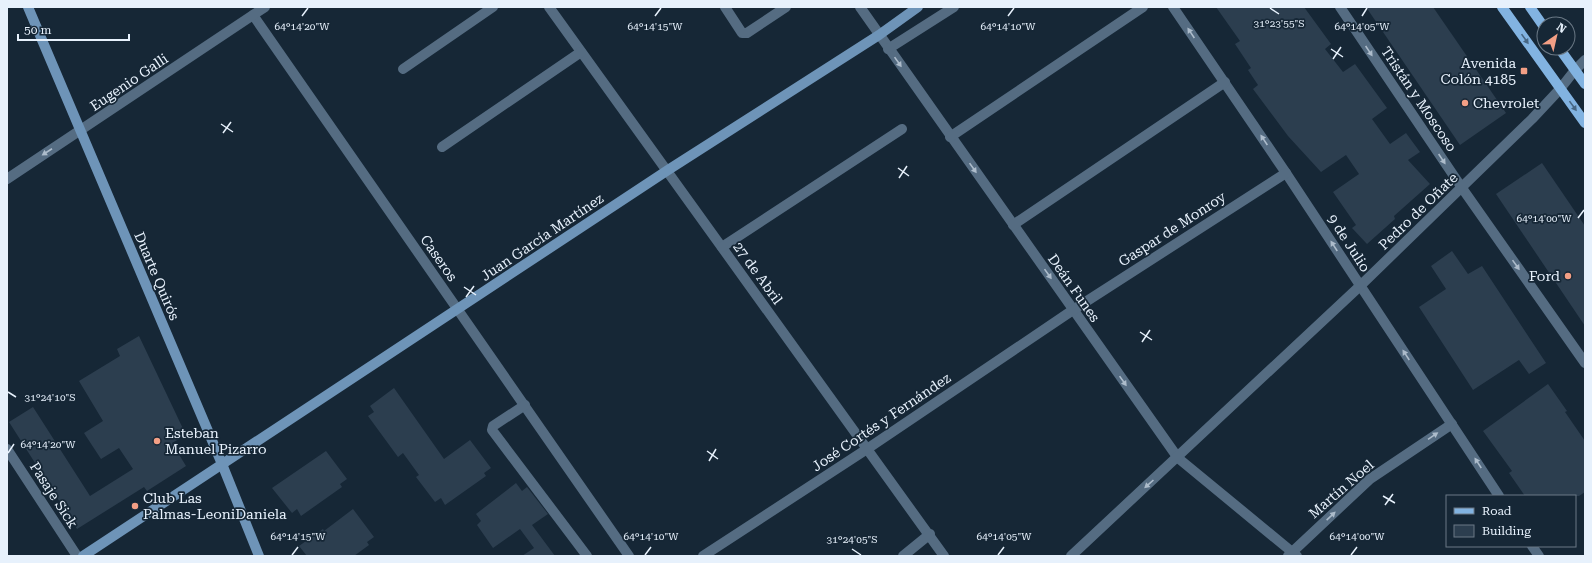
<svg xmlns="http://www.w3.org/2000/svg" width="1592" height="563" viewBox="0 0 1592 563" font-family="'Roboto Serif',serif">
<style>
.building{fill:#2c3e4f}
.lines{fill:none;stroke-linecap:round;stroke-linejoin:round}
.street{stroke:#556c82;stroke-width:10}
.secondary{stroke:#6e94b8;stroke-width:10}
.primary{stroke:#82b3e1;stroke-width:10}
.oneway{fill:#adbccb}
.oneway2{fill:#476683}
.ticks{fill:none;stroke:#e7f1fc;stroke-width:1.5}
.poi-dot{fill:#f39f85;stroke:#162736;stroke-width:1.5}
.labels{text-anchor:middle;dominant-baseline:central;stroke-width:3.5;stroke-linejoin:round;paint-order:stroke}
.poi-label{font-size:14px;fill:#e7f1fc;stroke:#162736;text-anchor:start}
.street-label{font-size:14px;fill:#e7f1fc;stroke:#162736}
.ticks-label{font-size:10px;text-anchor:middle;fill:#e7f1fc;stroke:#162736;stroke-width:3.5;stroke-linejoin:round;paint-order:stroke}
</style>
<rect width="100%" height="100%" fill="#162736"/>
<g class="building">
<path d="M1216,7h88l27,37 -6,5 18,23 12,-8 32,44 -15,11 18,25 16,-11 14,19 -12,8 22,24 -36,32 1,3 -28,25 -15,-16 4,-3 -23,-33 26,-18 -13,-19 -25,17 -33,-36 -35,-47 5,-4 -10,-15 3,-2 -16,-24 5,-3z"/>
<path d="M1366,7h67l73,106 -46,32z"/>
<path d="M1542,163l43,63v100l-89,-132z"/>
<path d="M1452,251l16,23 14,-8 64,97 -17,11 -10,-14 -46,30 -54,-83 27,-18 -15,-23z"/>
<path d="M139,336l47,99 -14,8 14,23 -39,25 -3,-4 -67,42 -68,-107 24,-15 57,89 43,-27 -14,-21 -18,11 -17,-26 19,-12 -24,-40 41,-25 -3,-7z"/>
<path d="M1548,384l19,27 -2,1 20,29v51l-6,4h-54l-16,-23 3,-2 -29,-40z"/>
<path d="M394,388l50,71 26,-19 21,28 -7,5 2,3 -41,29 -4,-7 -6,4 -19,-25 3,-2 -16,-22 -5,4 -30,-41 6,-4 -4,-6z"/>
<path d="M326,451l21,28 -7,5 2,3 -41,29 -4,-7 -5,4 -20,-25z"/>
<path d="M516,483l6,8 5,-4 21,27 -16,11 23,31h-33l12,-8 -14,-19 -27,19 -16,-23 4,-4 -5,-7z"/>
<path d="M353,509l21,28 -7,5 2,3 -15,11h-47l-8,-10 24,-17 1,2z"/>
</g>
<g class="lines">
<g class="street">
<path d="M549,7l395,549"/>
<path d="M725,7l17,26h5l39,-26"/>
<path d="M860,7l318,451 119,98"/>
<path d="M1173,7l113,166 213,323"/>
<path d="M1340,7l122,181 123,175"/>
<path d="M253,15l376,541"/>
<path d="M888,49l66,-42"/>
<path d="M403,69l90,-62"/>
<path d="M950,137l193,-130"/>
<path d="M442,147l139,-95"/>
<path d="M7,179l258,-172"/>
<path d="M1013,225l212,-143"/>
<path d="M722,247l180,-118"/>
<path d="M525,405l-32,21 -1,4 95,126"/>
<path d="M7,449l70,107"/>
<path d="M1532,546l7,10"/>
<path d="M703,556l164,-107 206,-139 213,-137"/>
<path d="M903,556l27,-22"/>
<path d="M1071,556l289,-270 172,-167 28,-30 15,-19 10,-10"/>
<path d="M1288,556l82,-77 82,-55"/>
</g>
<g class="secondary">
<path d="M28,7l194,457 37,92"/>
<path d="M83,556l585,-386 211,-135 39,-28"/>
</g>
<g class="primary">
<path d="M1502,7l83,116"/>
<path d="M1530,7l14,20"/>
<path d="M1559,48l26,36"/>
</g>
</g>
<defs><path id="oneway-solid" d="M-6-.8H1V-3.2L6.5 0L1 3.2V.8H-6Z"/></defs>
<g class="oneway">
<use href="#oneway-solid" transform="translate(1191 33) rotate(-124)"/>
<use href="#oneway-solid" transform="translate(1369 51) rotate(56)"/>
<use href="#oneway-solid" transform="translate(898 62) rotate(55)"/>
<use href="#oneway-solid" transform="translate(1264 140) rotate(-124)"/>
<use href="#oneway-solid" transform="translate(47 152) rotate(147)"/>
<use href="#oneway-solid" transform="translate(1442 159) rotate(56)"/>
<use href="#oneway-solid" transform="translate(973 168) rotate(55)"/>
<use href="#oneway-solid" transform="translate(1334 246) rotate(-123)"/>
<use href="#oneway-solid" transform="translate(1516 265) rotate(55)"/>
<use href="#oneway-solid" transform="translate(1048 274) rotate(55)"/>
<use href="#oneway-solid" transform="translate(1406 355) rotate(-123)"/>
<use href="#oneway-solid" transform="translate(1123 381) rotate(55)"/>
<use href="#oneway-solid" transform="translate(1433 436) rotate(-34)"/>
<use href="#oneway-solid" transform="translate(1478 463) rotate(-123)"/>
<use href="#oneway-solid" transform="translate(1149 484) rotate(138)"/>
<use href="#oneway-solid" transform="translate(1331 516) rotate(-43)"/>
</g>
<g class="oneway2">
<use href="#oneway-solid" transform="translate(1525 39) rotate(55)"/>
<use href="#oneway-solid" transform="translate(1573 106) rotate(54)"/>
</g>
<path class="ticks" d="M1270,8l9,6M302,16l6,-8M655,16l6,-8M1008,16l6,-8M1362,16l5,-8M1331,49l12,8M1333,59l8,-12M221,124l12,8M223,133l8,-11M898,168l11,8M899,178l8,-12M1578,218l6,-8M464,287l12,8M466,297l8,-11M1140,332l12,8M1142,342l8,-12M8,392l8,5M707,451l11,8M8,453l6,-9M709,461l7,-12M1383,496l12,7M1385,505l8,-11M852,549l9,6M292,555l6,-8M645,555l6,-8M998,555l6,-8M1351,555l6,-8"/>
<g class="poi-dot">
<rect x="1520" y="67" width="8" height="8" rx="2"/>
<circle cx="1465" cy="103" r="4"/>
<circle cx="1568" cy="276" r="4"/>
<circle cx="157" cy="441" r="4"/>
<circle cx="135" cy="506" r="4"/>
</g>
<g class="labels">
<g class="poi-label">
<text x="1516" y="63" text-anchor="end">Avenida<tspan x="1516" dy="16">Colón 4185</tspan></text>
<text x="1473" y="103">Chevrolet</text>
<text x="1560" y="276" text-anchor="end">Ford</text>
<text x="165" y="433">Esteban<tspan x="165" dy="16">Manuel Pizarro</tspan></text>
<text x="143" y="498">Club Las<tspan x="143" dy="16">Palmas-LeoniDaniela</tspan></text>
</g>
<g class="street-label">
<text transform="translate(129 82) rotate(-34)">Eugenio Galli</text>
<text transform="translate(1419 99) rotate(56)">Tristán y Moscoso</text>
<text transform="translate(1418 211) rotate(-44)">Pedro de Oñate</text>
<text transform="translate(1172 229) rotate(-33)">Gaspar de Monroy</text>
<text transform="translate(542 237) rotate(-34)">Juan García Martínez</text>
<text transform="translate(1349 243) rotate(57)">9 de Julio</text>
<text transform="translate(439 258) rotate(55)">Caseros</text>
<text transform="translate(758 273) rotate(54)">27 de Abril</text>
<text transform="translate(157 276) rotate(67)">Duarte Quirós</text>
<text transform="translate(1074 288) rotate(55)">Deán Funes</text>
<text transform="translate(881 422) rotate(-34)">José Cortés y Fernández</text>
<text transform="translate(1341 489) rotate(-41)">Martín Noel</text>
<text transform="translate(54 495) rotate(57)">Pasaje Sick</text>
</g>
</g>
<g class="ticks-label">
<text x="1279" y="27">31°23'55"S</text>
<text x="302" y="30">64°14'20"W</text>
<text x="655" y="30">64°14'15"W</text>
<text x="1008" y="30">64°14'10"W</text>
<text x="1362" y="30">64°14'05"W</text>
<text x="1544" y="222">64°14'00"W</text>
<text x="50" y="401">31°24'10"S</text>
<text x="48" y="448">64°14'20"W</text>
<text x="298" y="540">64°14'15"W</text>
<text x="651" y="540">64°14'10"W</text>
<text x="1004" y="540">64°14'05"W</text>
<text x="1357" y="540">64°14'00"W</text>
<text x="852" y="543">31°24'05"S</text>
</g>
<rect width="1592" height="563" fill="none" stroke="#e7f1fc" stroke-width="16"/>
<rect x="1446" y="495" width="130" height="52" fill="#162736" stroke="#6a7885"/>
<rect x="1454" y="508" width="20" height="6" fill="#82b3e1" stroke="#6a7885"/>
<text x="1482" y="515" font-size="12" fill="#e7f1fc">Road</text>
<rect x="1454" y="525" width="20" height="12" fill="#2c3e4f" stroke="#6a7885"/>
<text x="1482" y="535" font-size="12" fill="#e7f1fc">Building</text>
<g transform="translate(1556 36) rotate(34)"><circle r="19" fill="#162736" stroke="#6a7885"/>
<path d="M0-3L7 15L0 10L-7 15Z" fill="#f39f85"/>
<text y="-6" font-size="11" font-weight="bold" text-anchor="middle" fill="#e7f1fc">N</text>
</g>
<path d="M18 34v6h111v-6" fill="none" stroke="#e7f1fc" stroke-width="2"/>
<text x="24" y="34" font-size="12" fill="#e7f1fc" stroke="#162736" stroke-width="3" paint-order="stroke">50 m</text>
</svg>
